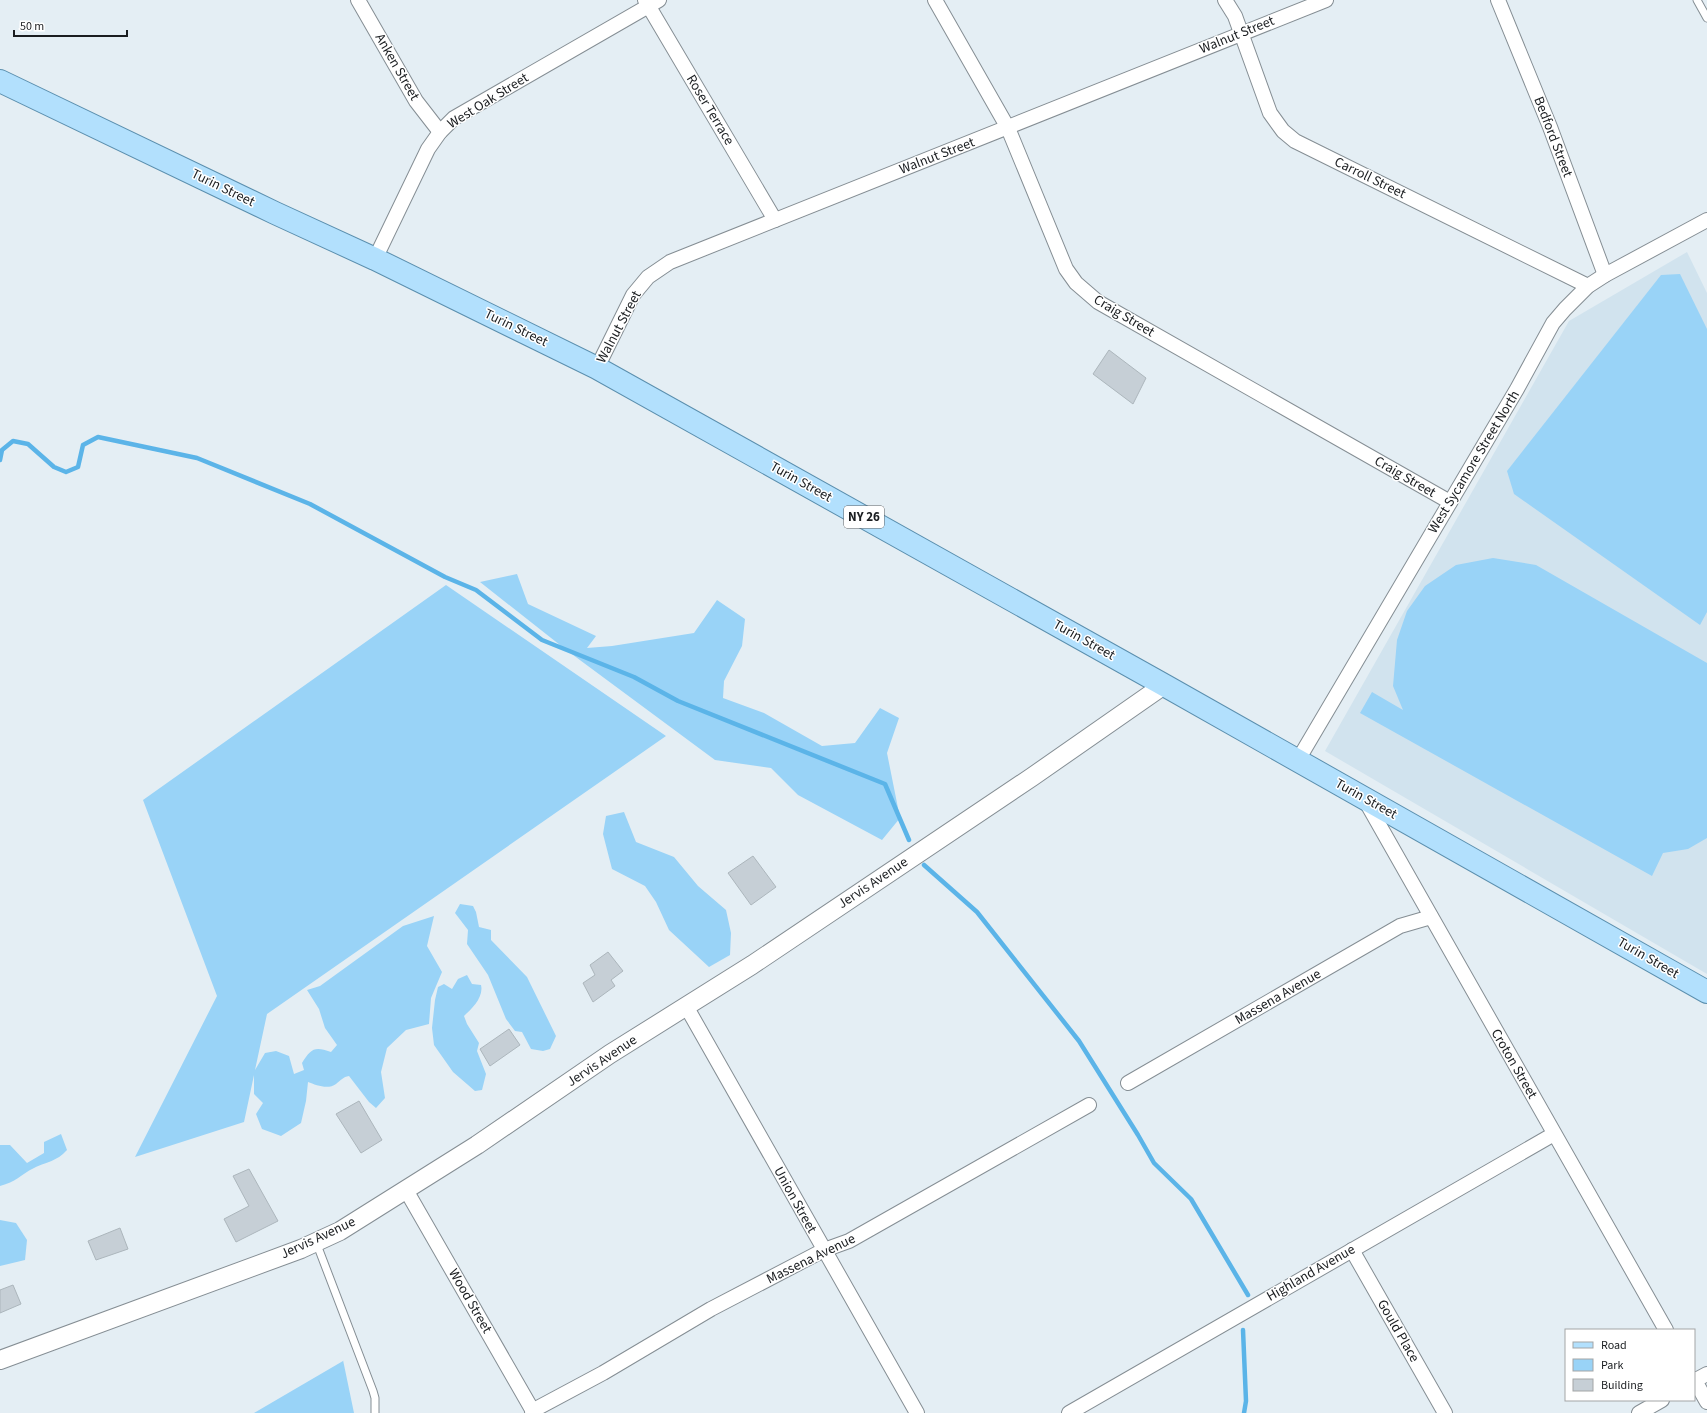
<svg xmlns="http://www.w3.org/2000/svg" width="1707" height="1413" viewBox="0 0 1707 1413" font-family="'Source Sans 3',sans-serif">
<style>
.built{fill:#d1e3ee}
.green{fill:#99d3f7}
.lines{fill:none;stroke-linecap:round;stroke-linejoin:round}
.stream{stroke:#5bb4e8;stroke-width:4.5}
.building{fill:#c6cfd6;stroke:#acb6bc}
.service-casing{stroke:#858e94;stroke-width:9}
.minor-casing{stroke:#858e94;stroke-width:16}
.tertiary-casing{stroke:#858e94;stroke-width:20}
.primary-casing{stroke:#5b8fae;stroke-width:24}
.service{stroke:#fff;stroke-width:7}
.minor{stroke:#fff;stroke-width:14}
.tertiary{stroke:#fff;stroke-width:18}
.primary{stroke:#b2e0fd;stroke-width:22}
.labels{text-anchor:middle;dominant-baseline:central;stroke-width:3;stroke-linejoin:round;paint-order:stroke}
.shield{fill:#fff;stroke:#5f6163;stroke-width:1}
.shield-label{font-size:13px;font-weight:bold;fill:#1a1d20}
.street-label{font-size:14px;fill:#1a1d20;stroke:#fff}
</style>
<rect width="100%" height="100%" fill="#e4eef4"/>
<path class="built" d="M1687,252l20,41v681l-382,-223 244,-430z"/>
<g class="green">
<path d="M1680,274l27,55v283l-7,13 -186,-131 -7,-23 154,-196z"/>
<path d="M1493,558l43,7 171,98v175l-19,11 -25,4 -11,23 -292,-163 12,-21 31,18 -10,-24 4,-46 10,-29 18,-25 31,-21z"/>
<path d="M517,574l11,30 68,32 -9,12 25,-2 82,-13 23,-33 28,19 -3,27 -18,35 -1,17 41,15 58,33 33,-3 25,-35 19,10 -12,35 13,65 -18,22 -84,-45 -27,-27 -56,-8 -150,-111 -85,-67z"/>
<path d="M446,585l220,151 -399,278 -12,56 10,-17 11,-2 13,5 5,18 10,-4 -2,-7c9,-14 12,-17 29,-11l6,-7 -12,-17 -6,-19 -12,-19 13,-4 83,-60 31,-10 -7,30 15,26 -11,26 -2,26 -23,6 -19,18 -6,24 4,26 -9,10 -7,-6 -20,-26c-6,1 -8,4 -13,8 -8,6 -20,1 -28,-2l-2,19 -5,22 -20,13 -19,-7 -6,-15 7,-11 -9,-9v-19l-10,47 -109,35 82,-161 -74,-196z"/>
<path d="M624,812l12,30 38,15 24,29 28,24 5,23 -1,22 -21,12 -40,-37 -13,-28 -11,-16 -33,-17 -9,-35 3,-18z"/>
<path d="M460,904l13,2 3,6 3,15 12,3v10l36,37 29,59 -6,13 -7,2 -12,-2 -9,-17 -7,-1 -9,-12 -18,-44 -21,-31 1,-14 -13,-17z"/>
<path d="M467,975l5,9 9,1c3,12 -9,24 -17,31l3,8 12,19 -2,8 9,23 -4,16 -7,1 -22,-19 -19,-27 -2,-17 3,-28 3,-13 6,-3 8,5 6,-10z"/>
<path d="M61,1134l6,16c-11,12 -19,11 -33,18 -14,7 -18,14 -34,18v-41h10l17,18 17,-10v-11z"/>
<path d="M0,1220l16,3 11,17 -2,20 -25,6z"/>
<path d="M343,1360l11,53h-100l89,-52z"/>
</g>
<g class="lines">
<g class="stream">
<path d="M0,460l2,-10 11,-9 15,3 26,23 12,5 12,-5 5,-22 15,-8 99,21 113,46 135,73 31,13 66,50 92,37 44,24 207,83 24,56"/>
<path d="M924,865l53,47 102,129 59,94 16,28 37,36 57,96"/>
<path d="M1243,1330l3,71 -2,12"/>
</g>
</g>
<g class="building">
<path d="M1109,350l37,28 -13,26 -40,-30z"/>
<path d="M753,856l23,31 -25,18 -23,-32z"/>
<path d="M608,952l15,19 -12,9 4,6 -22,16 -10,-19 12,-8 -5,-10z"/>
<path d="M509,1029l11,16 -30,21 -10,-17z"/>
<path d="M359,1101l23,39 -21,13 -25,-39z"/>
<path d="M249,1169l29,52 -42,21 -12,-23 25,-13 -16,-30z"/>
<path d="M120,1228l8,21 -32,11 -8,-19z"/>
<path d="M13,1285l8,19 -21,9v-23z"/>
</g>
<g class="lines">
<g class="service-casing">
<g id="service">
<path d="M1697,0l10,18"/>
<path d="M316,1242l57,149 2,7v15"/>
</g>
</g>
<g class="minor-casing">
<g id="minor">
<path d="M358,0l58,101 24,31"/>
<path d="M645,0l130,220"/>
<path d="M935,0l73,128 58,141 10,14 22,19 352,200"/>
<path d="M1225,0l10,16 35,97 13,18 12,10 293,145"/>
<path d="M1498,0l52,127 55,148"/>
<path d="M375,259l53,-110 12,-17 14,-14 205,-118"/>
<path d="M597,368l36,-73 15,-18 22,-15 656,-262"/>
<path d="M1298,760l219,-371 36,-66 12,-14 23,-23 17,-11 102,-55"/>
<path d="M1365,800l301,530"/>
<path d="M686,1006l231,407"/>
<path d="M1128,1083l272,-157 31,-9"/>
<path d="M406,1190l128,223"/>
<path d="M1352,1250l93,163"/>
<path d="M1694,1379l13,23"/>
<path d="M1694,1381l13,-7"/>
<path d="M532,1411l71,-38 108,-64 113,-59 25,-9 240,-136"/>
<path d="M1069,1413l485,-279"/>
<path d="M1639,1413l23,-13"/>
</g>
</g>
<g class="tertiary-casing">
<path id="tertiary" d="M0,1360l301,-111 39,-18 137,-86 133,-91 142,-89 280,-188 132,-92"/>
</g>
<g class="primary-casing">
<path id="primary" d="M0,81l275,132 100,46 222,109 567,317 543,307"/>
</g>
<use href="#service" class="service"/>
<use href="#minor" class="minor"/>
<use href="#tertiary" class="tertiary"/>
<use href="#primary" class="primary"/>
</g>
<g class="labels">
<rect class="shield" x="844" y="506" width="40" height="22" rx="3"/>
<g class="shield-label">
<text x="864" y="517">NY 26</text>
</g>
<g class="street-label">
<text transform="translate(1237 35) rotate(-22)">Walnut Street</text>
<text transform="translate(397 67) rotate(60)">Anken Street</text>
<text transform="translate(488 101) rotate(-32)">West Oak Street</text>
<text transform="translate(710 110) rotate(59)">Roser Terrace</text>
<text transform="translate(1553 137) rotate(69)">Bedford Street</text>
<text transform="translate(937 156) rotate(-21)">Walnut Street</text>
<text transform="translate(1370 178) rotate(26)">Carroll Street</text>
<text transform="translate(223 188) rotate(26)">Turin Street</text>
<text transform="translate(1124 316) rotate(31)">Craig Street</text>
<text transform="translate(619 327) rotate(-62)">Walnut Street</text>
<text transform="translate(516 328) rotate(26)">Turin Street</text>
<text transform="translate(1474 462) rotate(-59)">West Sycamore Street North</text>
<text transform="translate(1405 477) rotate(30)">Craig Street</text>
<text transform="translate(801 482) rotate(29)">Turin Street</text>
<text transform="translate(1084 640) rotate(29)">Turin Street</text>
<text transform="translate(1366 799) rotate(29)">Turin Street</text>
<text transform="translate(873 883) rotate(-34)">Jervis Avenue</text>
<text transform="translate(1648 958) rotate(30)">Turin Street</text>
<text transform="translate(1278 997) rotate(-30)">Massena Avenue</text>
<text transform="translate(602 1061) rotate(-34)">Jervis Avenue</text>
<text transform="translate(1514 1064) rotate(60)">Croton Street</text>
<text transform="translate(795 1200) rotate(61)">Union Street</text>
<text transform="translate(318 1238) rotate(-25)">Jervis Avenue</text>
<text transform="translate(811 1259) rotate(-26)">Massena Avenue</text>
<text transform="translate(1311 1273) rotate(-30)">Highland Avenue</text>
<text transform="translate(470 1301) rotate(60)">Wood Street</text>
<text transform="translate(1398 1331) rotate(60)">Gould Place</text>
</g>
</g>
<rect x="1565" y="1329" width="130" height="72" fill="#ffffff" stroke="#a3a5a6"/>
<rect x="1573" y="1342" width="20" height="6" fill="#b2e0fd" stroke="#a3a5a6"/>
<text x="1601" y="1349" font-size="12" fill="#1a1d20">Road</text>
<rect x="1573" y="1359" width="20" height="12" fill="#99d3f7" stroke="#a3a5a6"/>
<text x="1601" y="1369" font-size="12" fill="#1a1d20">Park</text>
<rect x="1573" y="1379" width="20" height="12" fill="#c6cfd6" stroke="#a3a5a6"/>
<text x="1601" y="1389" font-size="12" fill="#1a1d20">Building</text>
<path d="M14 30v6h113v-6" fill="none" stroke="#1a1d20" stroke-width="2"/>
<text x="20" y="30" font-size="12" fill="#1a1d20" stroke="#ffffff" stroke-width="3" paint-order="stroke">50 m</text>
</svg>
